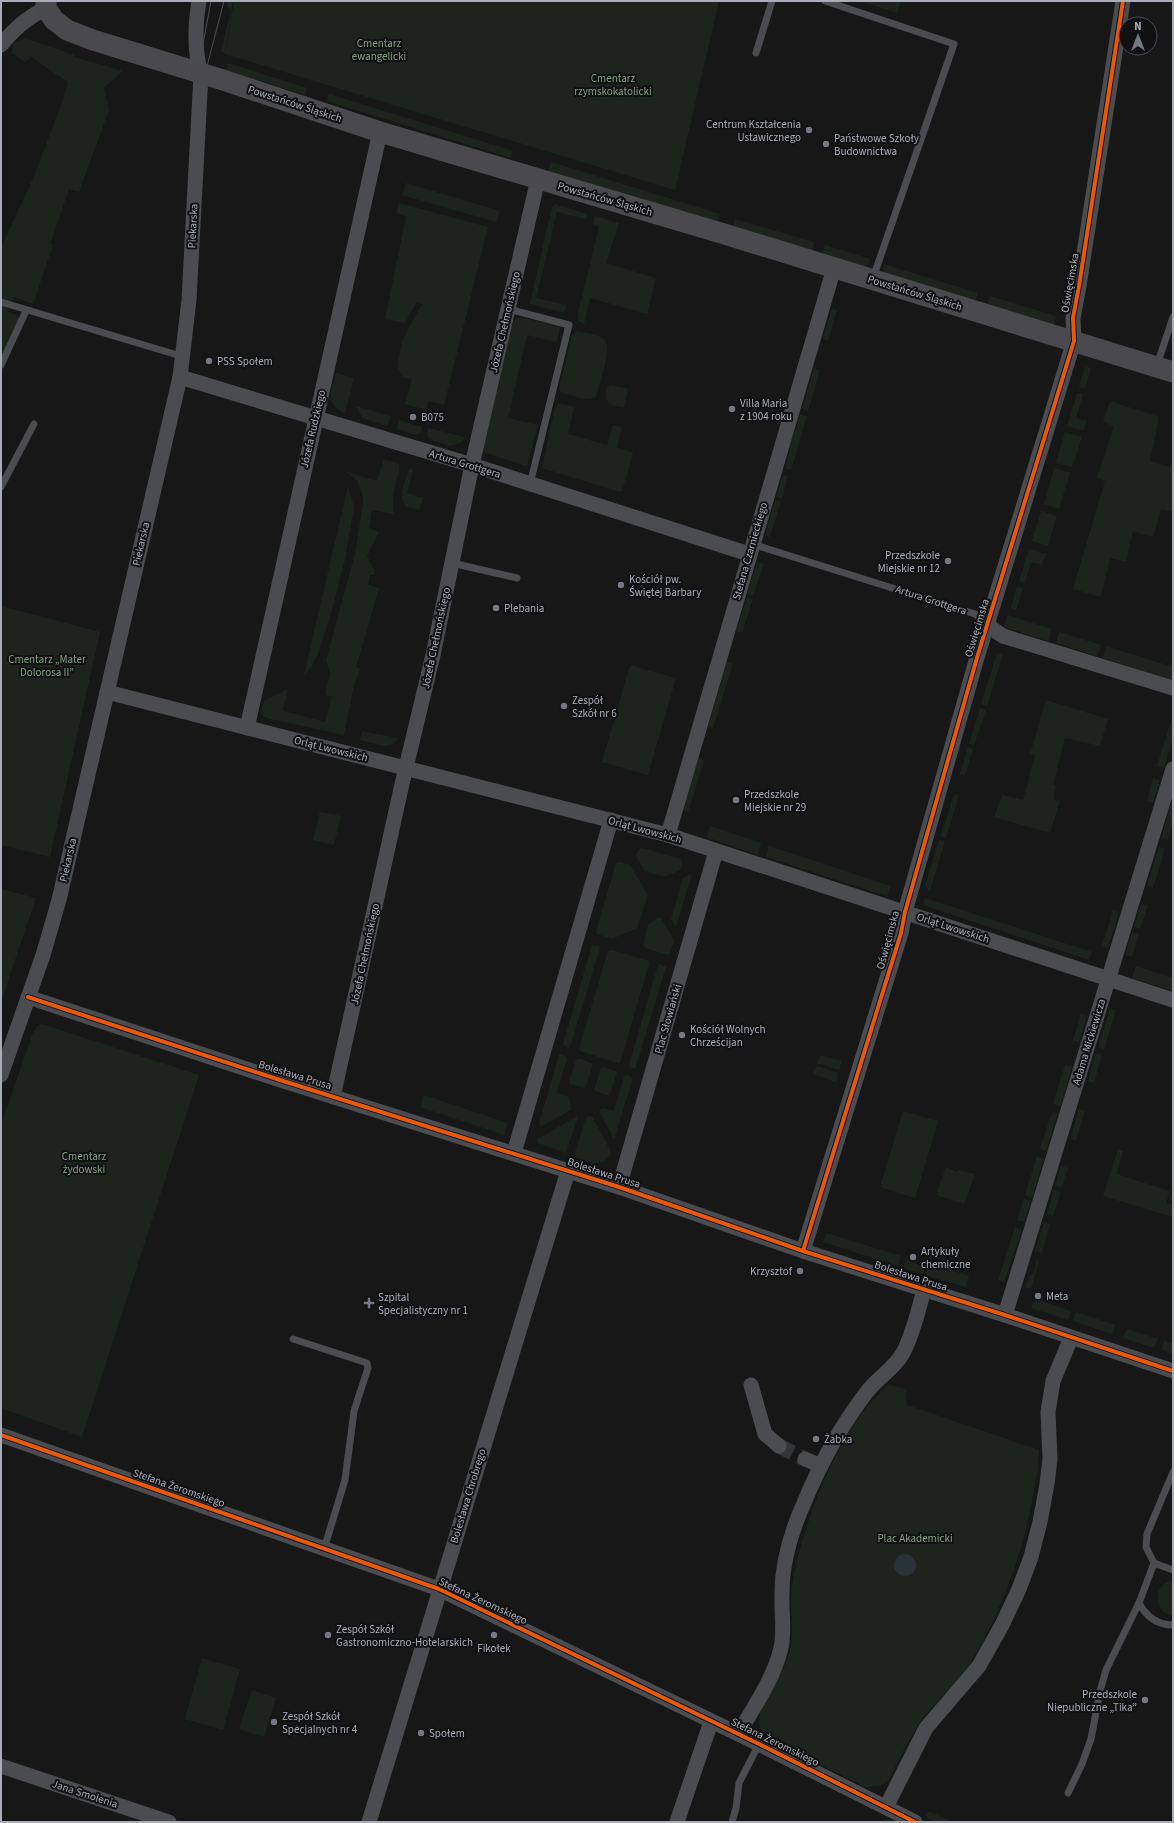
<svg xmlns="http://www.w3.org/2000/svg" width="1174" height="1823" viewBox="0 0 1174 1823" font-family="'Source Sans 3',sans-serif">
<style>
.green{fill:#1d241e}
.water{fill:#2a3239}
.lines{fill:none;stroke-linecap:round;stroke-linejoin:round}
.street-tunnel{stroke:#343537;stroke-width:15;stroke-dasharray:15 8;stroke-linecap:butt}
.lane{stroke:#4b4c50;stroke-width:7}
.street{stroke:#4b4c50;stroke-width:15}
.secondary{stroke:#4a4a4e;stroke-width:21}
.tram{stroke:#4b4c4f;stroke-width:1}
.cycleway-casing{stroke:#111113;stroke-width:6}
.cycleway{stroke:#e8590c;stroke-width:4}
.poi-dot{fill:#757880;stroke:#111113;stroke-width:1.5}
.labels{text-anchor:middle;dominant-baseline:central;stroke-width:4;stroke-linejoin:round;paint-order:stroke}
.park-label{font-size:11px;fill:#7fa381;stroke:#111113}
.street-label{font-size:11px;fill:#a8adb8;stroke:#111113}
.poi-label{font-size:11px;fill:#a8adb8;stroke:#111113;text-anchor:start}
</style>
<rect width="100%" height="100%" fill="#171717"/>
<g class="green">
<path d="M228,1h5l-8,52 -4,-1 10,-43 -4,-2z"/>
<path d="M234,1h485l-44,189 -450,-136z"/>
<path d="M860,1h41l-4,12z"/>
<path d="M24,39l7,1 43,15v2l48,14 -18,17 5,22 -30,82 -10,-3 -19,55 3,1 -20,59 -19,-7 -7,14 11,5v5l-17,36v-109l33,-72 28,-73 6,-21 -37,-25 -6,5 -14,-9 4,-11z"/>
<path d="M228,63l79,25 -2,7 -79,-25z"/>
<path d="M329,94l184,57 -2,7 -184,-57z"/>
<path d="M551,162l169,52 -4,8 -168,-51z"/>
<path d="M406,183l94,28 -4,11 -94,-27z"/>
<path d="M399,203l89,24 -44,178 -16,-4 -2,9 -21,-6 7,-25 -10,-2 -5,-12 6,-26 19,-35 -6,-1 -11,20 -20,-4 21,-102 -10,-4z"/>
<path d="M555,204l32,10 -1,5 -29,-7 -21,86 30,7 -2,8 -34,-9 22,-97z"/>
<path d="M595,216l24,7 -13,40 50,15 -9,36 -57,-16 -6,26 -6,-4v-7l21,-86 -6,-2z"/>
<path d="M735,219l79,23 -2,9 -79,-25z"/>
<path d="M825,245l45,14 -2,6 -5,1 -40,-12z"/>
<path d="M884,264l94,29 -3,8 -89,-28 -3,-3z"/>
<path d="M990,296l66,20 -1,7 -3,2 -65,-21z"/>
<path d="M832,308l5,2 -9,31 -5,-2z"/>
<path d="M517,318h7l36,9 -3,15 -30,-7 -19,83 30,7 -11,40 -1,1 -42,-14 -2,-2 31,-128z"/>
<path d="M577,331c8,2 21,3 27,8 9,7 -5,47 -8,58 -10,5 -24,-2 -35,-5l-2,-3 13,-54z"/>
<path d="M1085,367l6,1 -6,21 -6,-2z"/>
<path d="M814,368l6,2 -12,41 -6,-2z"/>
<path d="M336,373l18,5 -9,35c-22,-9 -13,-21 -9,-40z"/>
<path d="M611,385l17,4 -4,18c-16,-1 -21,-5 -17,-21z"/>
<path d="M1077,393l6,1 -7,24 11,3 -4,10 -16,-5z"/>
<path d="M1110,401l49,16 -9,44 23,7v44l-12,-3 -8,28 -20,-6 -7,31 -16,-4 -9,39 -28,-8 32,-108 -8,-3 17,-52 -11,-4z"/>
<path d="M559,403l15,4 -6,27 39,11 6,-20 9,2 -5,20 16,6 -11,38 -2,1 -78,-24 13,-61z"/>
<path d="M356,406l36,11 -5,9 -24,-8z"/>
<path d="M800,414l7,2 -16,54 -6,-2z"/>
<path d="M399,420l23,7 -1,5 -5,3 -19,-6z"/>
<path d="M428,428l36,9 -1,5 -13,4 -21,-7 -2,-5z"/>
<path d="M1065,432l17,5 -10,30 -16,-4z"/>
<path d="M384,459l15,5v5l-6,27v18l-21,-4 -3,18 10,4 -12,24 8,15 -1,4h-4l-2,10 11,3 -23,79 4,2 -6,16 -10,50 -78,-17 -5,-4 3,-13 24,-12 -5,21 1,1 41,11 7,-25 -7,-2 5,-21 -4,-14 29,-106 8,-50v-8l-6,-16 -12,-9 32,10z"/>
<path d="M1054,468l16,5 -11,36 -15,-5z"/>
<path d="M409,469l4,1 -6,23 16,5 -4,12 -13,-3c-8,-12 -1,-25 3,-38z"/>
<path d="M783,475l5,1 -6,23 -6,-2z"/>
<path d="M348,486l6,21 -9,52 -14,55 -13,40 -8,15 -6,6z"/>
<path d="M775,500l6,1 -11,36 -5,-1z"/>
<path d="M1041,511l16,5 -9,30 -16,-5z"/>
<path d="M1029,549l17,5 -4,11 -11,-3 -6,21 -6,-2z"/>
<path d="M757,562l7,2 -11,32 -6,-2z"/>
<path d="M1017,586l6,2 -7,22 -5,-2z"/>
<path d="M747,597l6,2 -11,34 -6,-2z"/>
<path d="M1,606l99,26 -50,225 -49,-12z"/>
<path d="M1007,615l45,14 -4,12 -44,-14z"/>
<path d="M1059,632l42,13 -4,11 -41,-13z"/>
<path d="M1106,646l67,21v13l-70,-22z"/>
<path d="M997,653l6,1 -16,52 -6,-2z"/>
<path d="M727,662l6,2 -20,64 -5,-1z"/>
<path d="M630,665l46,13 -28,97 -46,-13z"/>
<path d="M1046,700l62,19 -8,27 -35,-8 -12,47 3,1 -3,13 7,2 -10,32 -56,-16 8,-22 21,5 12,-45 -5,-1z"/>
<path d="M980,708l6,2 -12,35 -5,-1z"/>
<path d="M1173,714v23l-9,31 -7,-2z"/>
<path d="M362,731l36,7 -4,6 -10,2 -24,-6z"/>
<path d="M968,747l5,2 -8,27 -5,-2z"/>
<path d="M698,758l6,2 -16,52 -6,-2z"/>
<path d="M1153,778l7,2 -7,23 -6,-2z"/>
<path d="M954,794l5,1 -13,43 -5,-2z"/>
<path d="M1172,801l1,21 -5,18 -7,-2z"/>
<path d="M320,812l21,4 -7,29 -21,-5z"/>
<path d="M710,826l51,17 -3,12 -52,-18z"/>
<path d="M939,840l6,1 -15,50 -5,-4 1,-5z"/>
<path d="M769,846l122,40 -4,10 -121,-39z"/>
<path d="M1159,847l6,2 -12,39 -6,-2z"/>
<path d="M642,848l39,11 1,6 -2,5 -15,7 -20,-6 -9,-15 2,-6z"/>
<path d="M620,862l10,3 18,30 -11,33 -25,11 -15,-5 -1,-2 20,-69z"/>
<path d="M692,874l-16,53 -5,-8 12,-41z"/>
<path d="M1,889l35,9 -35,104z"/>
<path d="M925,898l167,54 -3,8 -166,-55z"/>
<path d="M1141,904l7,1 -8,24 -6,-2z"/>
<path d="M1113,910l6,2 -11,36 -6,-2z"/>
<path d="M657,918h4l13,23 -4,13 -2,1 -23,-7 -2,-3 5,-20z"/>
<path d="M1132,932l7,2 -7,23 -7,-2z"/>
<path d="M592,945l7,1 1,2 -30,99 -2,1 -4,-2 -1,-2z"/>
<path d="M612,950l37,11v3l-29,99h-2l-38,-12 -1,-3 29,-97z"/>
<path d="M660,964l6,3 -31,102 -6,-2v-2l29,-100z"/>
<path d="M1136,966l37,12v13l-41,-13z"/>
<path d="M1110,1008l6,2 -12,40 -6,-2z"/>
<path d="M1081,1014l6,2 -8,26 -6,-2z"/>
<path d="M42,1024l157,51 -117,362 -81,-29v-283l31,-90 6,-10z"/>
<path d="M1096,1053l6,2 -8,28 -6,-2z"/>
<path d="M561,1054l6,4 -10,34 1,2 11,3 2,13 -31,17v-7l19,-65z"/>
<path d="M819,1055l23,6 -3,9 -22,-7 3,-6z"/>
<path d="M579,1058l14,6 -8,24 -15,-4 -1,-2 7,-22z"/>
<path d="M1065,1065l7,2 -12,39 -7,-2z"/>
<path d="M817,1066l21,7 -2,9 -23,-8z"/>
<path d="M603,1067l13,4 1,2 -8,23 -15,-6 7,-22z"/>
<path d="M627,1075l6,3 -19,61 -15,-28 4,-3 11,3 10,-35z"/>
<path d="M424,1095l84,28 -4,12 -84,-28z"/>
<path d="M1079,1109l6,2 -9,30 -6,-2z"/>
<path d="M903,1111l35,10 -23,77 -35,-11z"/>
<path d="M1052,1112l6,1 -12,38 -6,-2z"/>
<path d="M578,1116l-12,37 -28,-10 -1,-4z"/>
<path d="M592,1116l19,36c-9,18 -22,10 -37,5l12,-40z"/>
<path d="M1118,1149l5,2 -7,23 54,17 -4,12 7,2v12l-70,-21z"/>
<path d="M1037,1156l7,2 -12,40 -7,-3z"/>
<path d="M1061,1166l7,2 -6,19 -7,-1z"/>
<path d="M946,1167l11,5 1,-2 17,4 -11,30 -28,-9z"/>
<path d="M1054,1190l7,2 -8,24 -6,-2z"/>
<path d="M1024,1199l7,2 -7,21 -7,-2z"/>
<path d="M1044,1222l6,2 -8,29 -7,-2z"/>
<path d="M1015,1227l7,3 -18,52 -6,-2z"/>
<path d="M826,1233l75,23 -3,10 -75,-24z"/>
<path d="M905,1260l20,7 -2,7 -20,-6z"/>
<path d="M1037,1260l2,1 -8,28 -6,-2 4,-11 4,-2z"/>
<path d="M929,1263l40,13 -3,11 -41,-12z"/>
<path d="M1039,1300l32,11 -3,9 -37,-12 2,-6z"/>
<path d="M1076,1312l39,13 -3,9 -39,-13z"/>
<path d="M1127,1329l31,10 -4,9 -31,-10z"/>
<path d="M1164,1341l9,3v10l-11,-4z"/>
<path d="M889,1385l17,4 1,16 132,45c0,13 -2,26 -5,39 -9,60 -32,121 -63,173 -12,20 -31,35 -46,53 -15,20 -25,44 -37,66l-8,5 -14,1 -93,-45c-6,-5 -13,-11 -14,-19 -2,-16 24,-50 29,-66 8,-22 1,-47 4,-70 8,-56 42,-143 79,-185 6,-6 12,-12 18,-17z"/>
<path d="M1173,1580v36l-11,-5c-9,-13 -4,-27 11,-31z"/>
<path d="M202,1658l38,11 -17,61 -38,-11z"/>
<path d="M252,1690l24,8 -12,39 -25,-8z"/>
<path d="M929,1811l23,11h-16l-10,-5z"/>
</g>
<circle class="water" cx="905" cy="1565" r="11"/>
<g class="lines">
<path class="street-tunnel" d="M779,1446l26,13"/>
<g class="lane">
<path d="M825,1l129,43 -81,234"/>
<path d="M756,53l16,-52"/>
<path d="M1,302l183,55"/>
<path d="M508,309l61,16 -39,159"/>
<path d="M1,365l25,-54"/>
<path d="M1157,365l16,-48"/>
<path d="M1,487l33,-63"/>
<path d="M752,544l223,70 12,11"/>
<path d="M452,563l65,15"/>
<path d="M293,1339l74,24 1,5 -14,43 -9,69 -21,69"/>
<path d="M1154,1563l-8,-16 1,-13 26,-62"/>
<path d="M1173,1570l-19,-7 -15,40c7,13 18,22 34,22"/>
<path d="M1068,1793l14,-29 9,-25 9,-48 6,-21 33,-67"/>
<path d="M732,1822l4,-14 3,-25 20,-39"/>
</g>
<g class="street">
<path d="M1,45c14,-17 26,-27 45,-37"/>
<path d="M180,377l292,88 277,89"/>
<path d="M987,625l16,11 170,52"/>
<path d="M107,692l561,143 505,165"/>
<path d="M247,728l133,-596"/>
<path d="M668,835l166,-567"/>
<path d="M28,997l252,83 339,107 184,64 202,64 168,56"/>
<path d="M1,1075l42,-120 16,-55 121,-523 9,-77 12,-226c-7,-24 -6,-49 -2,-73"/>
<path d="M333,1097l69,-313 31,-129 39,-190 66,-286"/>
<path d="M514,1153l97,-333"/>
<path d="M619,1187l97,-336"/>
<path d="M803,1251l98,-318 4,-21 71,-251 98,-320 -1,-23 6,-32 44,-285"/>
<path d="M1005,1315l168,-546"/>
<path d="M751,1385l14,49 14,12"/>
<path d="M1,1435l438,154 320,155 156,78"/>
<path d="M805,1459l16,7"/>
<path d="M738,1734c16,-27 36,-56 43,-86 4,-17 0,-37 1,-55 0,-30 10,-63 22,-90 16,-39 37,-77 62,-110 11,-15 28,-24 37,-40 10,-19 15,-42 21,-63"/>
<path d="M1,1766l168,56"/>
<path d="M886,1807l40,-79 53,-62 23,-41 17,-36 12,-32 9,-35 7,-38 3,-25 -2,-47 5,-31 18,-43"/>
<path d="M369,1822l199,-651"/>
<path d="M677,1822l34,-100"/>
</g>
<path class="secondary" d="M46,1v7l8,12 13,10 26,10 130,40 157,52 341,101 452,139"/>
<g class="tram">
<path d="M205,74l19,-73"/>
<path d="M1,1075l42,-120 16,-55 121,-523 9,-77 14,-256 8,-43"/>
</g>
<g class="cycleway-casing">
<g id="cycleway">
<path d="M28,997l252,83 339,107 184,64 202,64 168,56"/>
<path d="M803,1251l98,-318 4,-21 71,-251 98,-320 -1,-23 6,-32 44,-285"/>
<path d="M1,1435l438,154 320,155 156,78"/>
</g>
</g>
<use href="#cycleway" class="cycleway"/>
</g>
<g class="poi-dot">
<circle cx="809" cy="130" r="4"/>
<circle cx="826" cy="144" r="4"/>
<circle cx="209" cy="361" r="4"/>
<circle cx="732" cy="409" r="4"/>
<circle cx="413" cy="417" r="4"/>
<circle cx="948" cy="561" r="4"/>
<circle cx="621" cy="585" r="4"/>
<circle cx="496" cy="608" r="4"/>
<circle cx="564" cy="706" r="4"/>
<circle cx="736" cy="800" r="4"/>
<circle cx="682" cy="1035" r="4"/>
<circle cx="913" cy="1257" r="4"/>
<circle cx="800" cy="1271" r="4"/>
<circle cx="1038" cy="1296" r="4"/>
<path d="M367 1297h4v4h4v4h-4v4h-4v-4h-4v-4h4z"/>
<circle cx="816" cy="1439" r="4"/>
<circle cx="328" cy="1635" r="4"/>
<circle cx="494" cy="1635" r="4"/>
<circle cx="1145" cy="1700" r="4"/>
<circle cx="274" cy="1722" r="4"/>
<circle cx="421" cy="1733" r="4"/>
</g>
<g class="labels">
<g class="park-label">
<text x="379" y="43">Cmentarz<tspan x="379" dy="13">ewangelicki</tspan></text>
<text x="613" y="78">Cmentarz<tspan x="613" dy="13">rzymskokatolicki</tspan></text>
<text x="47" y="659">Cmentarz „Mater<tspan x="47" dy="13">Dolorosa II”</tspan></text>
<text x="84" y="1156">Cmentarz<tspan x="84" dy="13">żydowski</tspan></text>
<text x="915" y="1538">Plac Akademicki</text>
</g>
<g class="street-label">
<text transform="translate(295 104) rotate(18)">Powstańców Śląskich</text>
<text transform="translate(605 199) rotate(16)">Powstańców Śląskich</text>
<text transform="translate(193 226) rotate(-87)">Piekarska</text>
<text transform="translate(1070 283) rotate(-80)">Oświęcimska</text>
<text transform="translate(915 293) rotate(17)">Powstańców Śląskich</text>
<text transform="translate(505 322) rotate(-77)">Józefa Chełmońskiego</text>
<text transform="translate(313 429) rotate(-77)">Józefa Rudzkiego</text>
<text transform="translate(465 464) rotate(17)">Artura Grottgera</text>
<text transform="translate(141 544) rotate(-77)">Piekarska</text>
<text transform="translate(750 551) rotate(-74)">Stefana Czarnieckiego</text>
<text transform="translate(931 600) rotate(18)">Artura Grottgera</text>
<text transform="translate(977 628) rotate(-73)">Oświęcimska</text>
<text transform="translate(436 638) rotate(-78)">Józefa Chełmońskiego</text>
<text transform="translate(331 749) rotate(14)">Orląt Lwowskich</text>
<text transform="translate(645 830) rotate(15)">Orląt Lwowskich</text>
<text transform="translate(68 860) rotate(-77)">Piekarska</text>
<text transform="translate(953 928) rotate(18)">Orląt Lwowskich</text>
<text transform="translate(888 940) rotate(-75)">Oświęcimska</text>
<text transform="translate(365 954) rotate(-78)">Józefa Chełmońskiego</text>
<text transform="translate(668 1019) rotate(-74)">Plac Słowiański</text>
<text transform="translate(1089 1042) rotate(-73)">Adama Mickiewicza</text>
<text transform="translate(295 1075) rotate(17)">Bolesława Prusa</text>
<text transform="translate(604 1173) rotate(18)">Bolesława Prusa</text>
<text transform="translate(911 1276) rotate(18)">Bolesława Prusa</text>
<text transform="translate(179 1488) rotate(19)">Stefana Żeromskiego</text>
<text transform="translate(468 1496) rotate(-73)">Bolesława Chrobrego</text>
<text transform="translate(483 1601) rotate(25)">Stefana Żeromskiego</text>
<text transform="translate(775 1742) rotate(26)">Stefana Żeromskiego</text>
<text transform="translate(85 1794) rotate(18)">Jana Smolenia</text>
</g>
<g class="poi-label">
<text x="801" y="124" text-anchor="end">Centrum Kształcenia<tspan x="801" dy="13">Ustawicznego</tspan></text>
<text x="834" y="138">Państwowe Szkoły<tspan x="834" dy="13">Budownictwa</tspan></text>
<text x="217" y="361">PSS Społem</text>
<text x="740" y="403">Villa Maria<tspan x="740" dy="13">z 1904 roku</tspan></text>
<text x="421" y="417">B075</text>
<text x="940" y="555" text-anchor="end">Przedszkole<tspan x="940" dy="13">Miejskie nr 12</tspan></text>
<text x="629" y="579">Kościół pw.<tspan x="629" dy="13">Świętej Barbary</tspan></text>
<text x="504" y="608">Plebania</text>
<text x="572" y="700">Zespół<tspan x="572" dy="13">Szkół nr 6</tspan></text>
<text x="744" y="794">Przedszkole<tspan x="744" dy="13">Miejskie nr 29</tspan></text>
<text x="690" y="1029">Kościół Wolnych<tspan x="690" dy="13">Chrześcijan</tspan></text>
<text x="921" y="1251">Artykuły<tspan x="921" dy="13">chemiczne</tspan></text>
<text x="792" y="1271" text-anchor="end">Krzysztof</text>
<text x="1046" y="1296">Meta</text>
<text x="378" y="1297">Szpital<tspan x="378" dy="13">Specjalistyczny nr 1</tspan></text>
<text x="824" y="1439">Żabka</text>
<text x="336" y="1629">Zespół Szkół<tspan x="336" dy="13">Gastronomiczno-Hotelarskich</tspan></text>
<text x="494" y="1648" text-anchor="middle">Fikołek</text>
<text x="1137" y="1694" text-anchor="end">Przedszkole<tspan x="1137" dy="13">Niepubliczne „Tika”</tspan></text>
<text x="282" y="1716">Zespół Szkół<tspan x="282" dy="13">Specjalnych nr 4</tspan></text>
<text x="429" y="1733">Społem</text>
</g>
</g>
<rect width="1174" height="1823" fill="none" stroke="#a8adb8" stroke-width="4"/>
<g transform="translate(1138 36)"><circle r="19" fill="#111113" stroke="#4d4f55"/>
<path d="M0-3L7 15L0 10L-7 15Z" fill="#757880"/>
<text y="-6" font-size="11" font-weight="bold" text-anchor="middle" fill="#a8adb8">N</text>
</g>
</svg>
